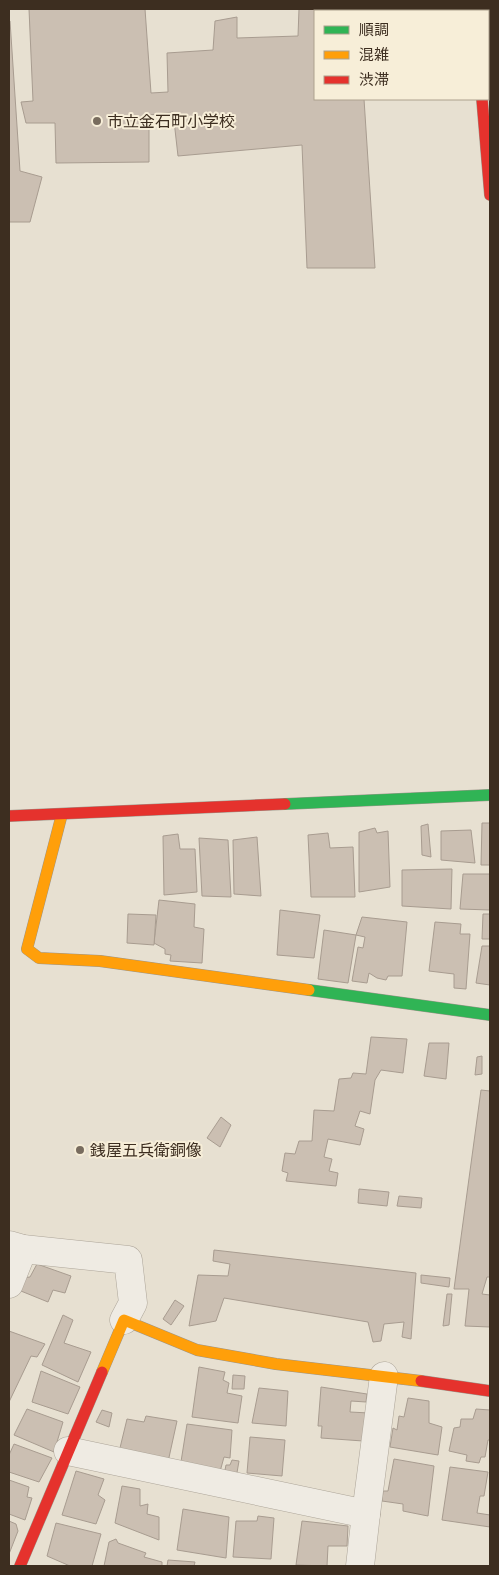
<svg xmlns="http://www.w3.org/2000/svg" width="499" height="1575" viewBox="0 0 499 1575" font-family="'Crimson Pro','Noto Sans JP',serif">
<style>
.building{fill:#cbbfb2;stroke:#a89c90}
.lines{fill:none;stroke-linecap:round;stroke-linejoin:round}
.street-casing{stroke:#ada599;stroke-width:29}
.fast-casing{stroke:#9c958a;stroke-width:12}
.slow-casing{stroke:#9c958a;stroke-width:12}
.jam-casing{stroke:#9c958a;stroke-width:12}
.street{stroke:#efebe3;stroke-width:28}
.fast{stroke:#30b455;stroke-width:11}
.slow{stroke:#ff9f0a;stroke-width:11}
.jam{stroke:#e5322d;stroke-width:11}
.poi-dot{fill:#786c5e;stroke:#f7eed8;stroke-width:2}
.labels{text-anchor:middle;dominant-baseline:central;stroke-width:4;stroke-linejoin:round;paint-order:stroke}
.poi-label{font-size:16px;fill:#3d2e20;stroke:#f7eed8;text-anchor:start}
</style>
<rect width="100%" height="100%" fill="#e7e0d1"/>
<g class="building">
<path d="M29,9h116l6,84 17,-1 -1,-39 46,-3 2,-29 22,-4v21l61,-2 1,-27h58v2h-42v88h49l11,169h-68l-5,-123 -124,11 -5,-44 -24,3v47l-93,1 -1,-40h-29l-5,-21 12,-1z"/>
<path d="M9,21h1l10,150 22,6 -12,45h-21z"/>
<path d="M482,823h8v42h-9z"/>
<path d="M428,824l3,33 -9,-2 -1,-29z"/>
<path d="M375,828l2,5 11,-2 2,56 -31,5v-60z"/>
<path d="M471,830l4,33 -34,-3v-29z"/>
<path d="M328,833l2,15 23,-1 2,50h-44l-3,-62z"/>
<path d="M178,834l2,15h15l2,43 -33,3 -1,-59z"/>
<path d="M257,837l4,59 -27,-2 -1,-54z"/>
<path d="M199,838l29,2 3,57 -29,-1z"/>
<path d="M452,869l-1,40 -49,-3v-36z"/>
<path d="M463,874h27v36l-30,-1z"/>
<path d="M159,900l36,4 -1,23 10,2 -2,34 -32,-2 1,-6 -6,-1v-5l-11,-6z"/>
<path d="M280,910l40,5 -6,43 -37,-3z"/>
<path d="M128,914l28,1 -2,30 -27,-2z"/>
<path d="M483,914h7v25h-8z"/>
<path d="M362,917l45,5 -5,54h-14l-2,4 -9,-2 -8,-5 -2,10 -15,-2 6,-34 5,1 2,-11 -9,-2z"/>
<path d="M435,922l26,2 -1,10h10l-4,55 -12,-1v-14l-25,-3z"/>
<path d="M324,930l32,5 -8,48 -30,-4z"/>
<path d="M482,946h8v39l-14,-2z"/>
<path d="M371,1037l36,2 -4,34 -22,-3 -6,10 -5,34 -10,-3 -5,15 9,3 -4,16 -32,-6 -4,18 8,2 -3,12 9,2 -2,13 -50,-5 2,-8 -6,-2 3,-18 10,1 4,-13h13l2,-31 20,1 5,-32 12,-1 2,-5 13,1z"/>
<path d="M429,1043h20l-3,36 -22,-3z"/>
<path d="M482,1056v18l-7,1 2,-18z"/>
<path d="M481,1090l9,1v186h-3l-5,17 8,1v32l-25,-1 4,-37h-15z"/>
<path d="M221,1117l10,8 -11,22 -13,-9z"/>
<path d="M359,1189l30,3 -2,14 -29,-3z"/>
<path d="M399,1196l23,2 -1,10 -24,-2z"/>
<path d="M214,1250l202,23 -5,66 -9,-2 2,-15 -20,2 -3,17 -8,1 -5,-20 -144,-24 -8,23 -27,5 9,-51 30,1 2,-12 -17,-3z"/>
<path d="M37,1264l34,12 -6,17 -12,-3 -5,12 -32,-13 6,-11 8,-1z"/>
<path d="M421,1275l29,3 -1,9 -28,-4z"/>
<path d="M447,1294h5l-3,31 -6,1z"/>
<path d="M175,1300l9,6 -13,19 -8,-6z"/>
<path d="M63,1315l10,5 -9,23 27,9 -13,30 -36,-17z"/>
<path d="M9,1331l36,13 -8,13 -6,-1 -22,46z"/>
<path d="M199,1367l26,5 -2,8 6,3 -2,10 15,3 -4,27 -46,-6z"/>
<path d="M41,1371l39,16 -12,27 -36,-12z"/>
<path d="M233,1375l12,1 -1,13h-12z"/>
<path d="M321,1387l46,7 -1,8 -15,-1 -1,11 19,1 -6,28 -42,-3 1,-12h-4z"/>
<path d="M259,1388l29,3 -2,35 -34,-3z"/>
<path d="M408,1398l21,3v22l13,4 -4,28 -48,-8 3,-19 4,2 2,-14 5,1z"/>
<path d="M27,1409l36,13 -9,30 -40,-17z"/>
<path d="M476,1409l14,1v30h-2l-3,17h-4l-2,6 -13,-2 1,-6 -18,-4 5,-23 6,-1 1,-8h12z"/>
<path d="M102,1410l10,3 -3,14 -13,-5z"/>
<path d="M146,1416l31,5 -9,41 -49,-10 8,-33 17,3z"/>
<path d="M187,1424l45,6 -2,28 -6,-1 -6,22 -38,-11z"/>
<path d="M250,1437l35,3 -3,36 -35,-3z"/>
<path d="M14,1444l38,14 -13,24 -30,-10v-17z"/>
<path d="M394,1459l40,7 -6,50 -25,-5v-7l-21,-3 1,-10h5z"/>
<path d="M232,1460l7,1 -4,23 -12,-4 3,-15h4z"/>
<path d="M450,1467l38,5 -4,24h-4l-3,17 13,2v12l-48,-7z"/>
<path d="M76,1471l28,8 -6,16 7,5 -9,24 -34,-9z"/>
<path d="M9,1480l20,7 -2,10 5,1 -7,22 -16,-6z"/>
<path d="M122,1486l18,3v17l8,-2 -1,10 12,3v23l-44,-17z"/>
<path d="M183,1509l46,8 -3,41 -49,-8z"/>
<path d="M258,1516l16,2 -3,41 -38,-2 3,-36h21z"/>
<path d="M9,1521l7,3 2,7 -9,23z"/>
<path d="M302,1521l46,5 -1,20h-19l-1,20 -31,-1z"/>
<path d="M56,1523l45,11 -9,32h-22l-23,-10z"/>
<path d="M116,1539l2,4 28,10 -2,4 18,5v4h-58l5,-24z"/>
<path d="M168,1560l27,2 -1,4h-27z"/>
</g>
<g class="lines">
<g class="street-casing">
<g id="street">
<path d="M488,37l2,-2"/>
<path d="M9,1245l14,4 105,11 5,43 -9,17"/>
<path d="M9,1284l14,-35"/>
<path d="M68,1451l298,63"/>
<path d="M360,1566l6,-52 18,-138"/>
</g>
</g>
<g class="fast-casing">
<g id="fast">
<path d="M285,804l205,-9"/>
<path d="M309,990l181,25"/>
</g>
</g>
<g class="slow-casing">
<g id="slow">
<path d="M469,9l1,2"/>
<path d="M62,814l-35,135 12,9 61,3 209,29"/>
<path d="M102,1372l22,-52 73,30 79,14 145,17"/>
</g>
</g>
<g class="jam-casing">
<g id="jam">
<path d="M482,99l8,96"/>
<path d="M9,816l276,-12"/>
<path d="M421,1381l69,10"/>
<path d="M20,1566l82,-194"/>
</g>
</g>
<use href="#street" class="street"/>
<use href="#fast" class="fast"/>
<use href="#slow" class="slow"/>
<use href="#jam" class="jam"/>
</g>
<g class="poi-dot">
<circle cx="97" cy="121" r="5"/>
<circle cx="80" cy="1150" r="5"/>
</g>
<g class="labels">
<g class="poi-label">
<text x="107" y="121">市立金石町小学校</text>
<text x="90" y="1150">銭屋五兵衛銅像</text>
</g>
</g>
<rect width="499" height="1575" fill="none" stroke="#3d2e20" stroke-width="20"/>
<rect x="314" y="10" width="175" height="90" fill="#f7eed8" stroke="#ada18e"/>
<rect x="324" y="26" width="25" height="8" fill="#30b455" stroke="#ada18e"/>
<text x="359" y="35" font-size="15" fill="#3d2e20">順調</text>
<rect x="324" y="51" width="25" height="8" fill="#ff9f0a" stroke="#ada18e"/>
<text x="359" y="60" font-size="15" fill="#3d2e20">混雑</text>
<rect x="324" y="76" width="25" height="8" fill="#e5322d" stroke="#ada18e"/>
<text x="359" y="85" font-size="15" fill="#3d2e20">渋滞</text>
</svg>
